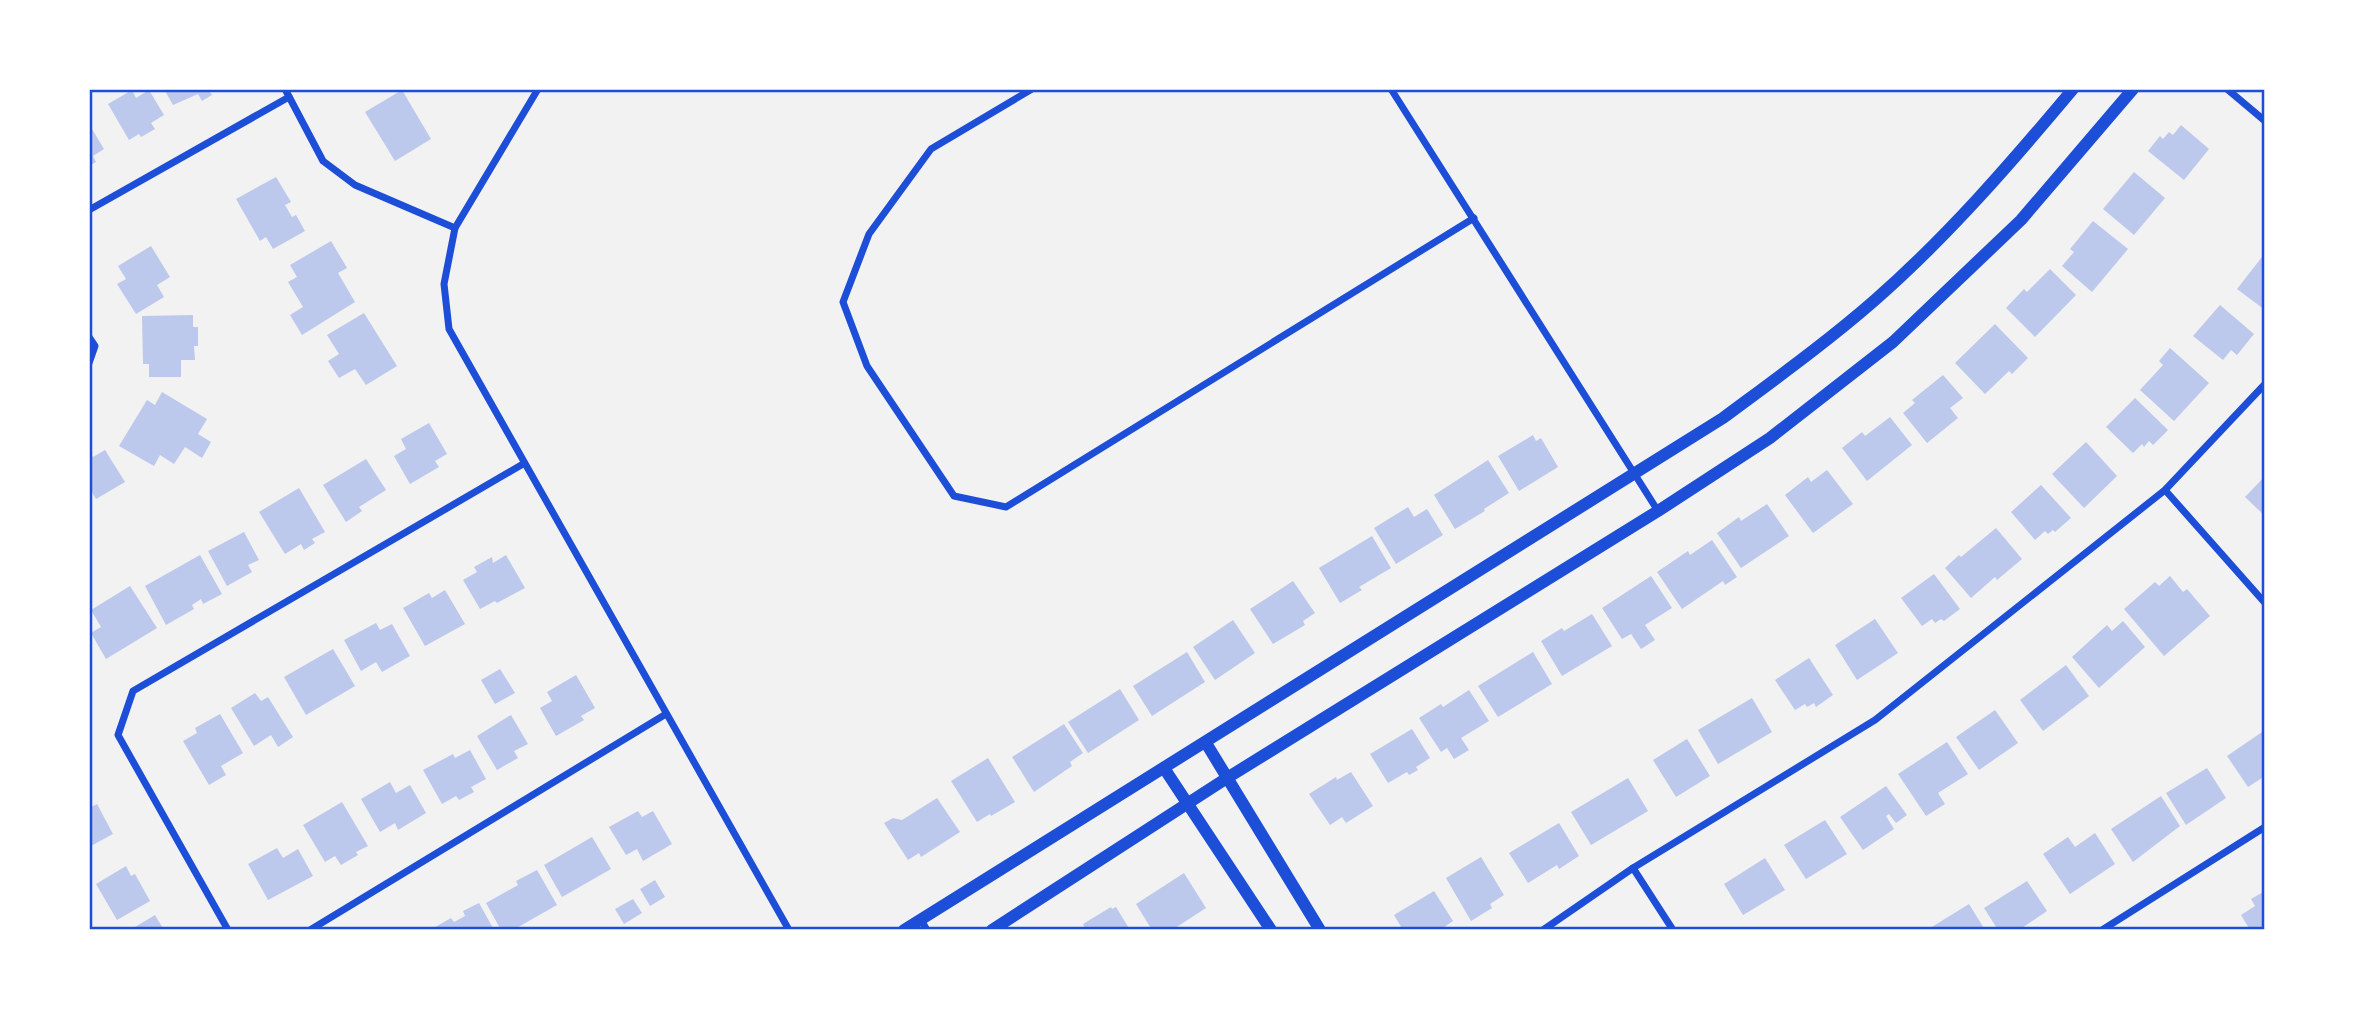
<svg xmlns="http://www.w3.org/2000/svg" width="2354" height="1019" viewBox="0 0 2354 1019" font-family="Lato,sans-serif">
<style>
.building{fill:#bdc9ec}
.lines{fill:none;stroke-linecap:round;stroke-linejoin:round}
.minor{stroke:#1d4ed8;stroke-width:7}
.tertiary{stroke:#1d4ed8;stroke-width:12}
.neatline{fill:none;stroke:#1d4ed8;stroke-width:2.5}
</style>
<rect width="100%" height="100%" fill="#f2f2f2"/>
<g class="building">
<path d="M164,89h50l-4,3 2,3 -10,6 -4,-7 -25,11z"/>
<path d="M132,90l4,8 13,-8 15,25 -13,8 4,6 -14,8 -2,-3 -10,6 -21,-36z"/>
<path d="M402,90l29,49 -36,22 -30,-49z"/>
<path d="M89,124l15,25 -11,7 3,6 -7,4z"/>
<path d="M2181,125l28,24 -25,31 -36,-29 12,-15 3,3 6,-7 4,3z"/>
<path d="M2134,172l31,26 -31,37 -31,-26z"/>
<path d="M276,177l15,25 -6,3 7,12 4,-2 9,16 -32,18 -7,-12 -6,4 -24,-42z"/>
<path d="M2093,221l35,28 -36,43 -30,-26 12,-14 -4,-3z"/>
<path d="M331,241l16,27 -9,5 17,29 -53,33 -12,-20 13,-8 -15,-25 9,-5 -7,-12z"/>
<path d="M151,246l19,31 -13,8 7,12 -28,17 -19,-30 9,-5 -8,-13z"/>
<path d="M2262,257l3,2v51l-28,-21z"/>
<path d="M2050,269l26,26 -41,42 -29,-29 18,-19 3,3z"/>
<path d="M2220,305l34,29 -17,21 -6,-5 -8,10 -30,-24z"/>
<path d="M364,313l33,53 -31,19 -11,-16 -16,9 -11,-17 11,-7 -12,-19z"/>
<path d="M193,315v12h5v19h-4l1,14h-14v17h-32v-13h-6l-1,-48z"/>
<path d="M1995,324l33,34 -16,16 -3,-3 -24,23 -30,-31z"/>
<path d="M2170,348l39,35 -35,38 -34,-31 23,-25 -4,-4z"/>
<path d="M1943,375l20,23 -13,10 8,10 -31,25 -24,-30 12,-10 -3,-3z"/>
<path d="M162,392l45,27 -9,15 13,8 -9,16 -17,-11 -11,17 -14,-9 -6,11 -35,-20 28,-46 8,5z"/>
<path d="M2135,398l33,32 -15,15 -4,-4 -5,6 -2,-3 -9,9 -27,-26z"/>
<path d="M1890,417l22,28 -45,36 -25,-33 20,-16 3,4z"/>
<path d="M429,423l18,31 -12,7 4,6 -29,17 -16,-28 12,-7 -5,-10z"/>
<path d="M1533,435l3,6 5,-3 17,29 -39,24 -21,-35z"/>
<path d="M2086,442l31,34 -33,32 -32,-34z"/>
<path d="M89,450l4,7 12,-7 20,32 -29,17 -7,-12z"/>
<path d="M366,459l20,31 -27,17 3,4 -16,11 -23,-37z"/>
<path d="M1488,460l21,33 -25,16 1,2 -30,18 -21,-34z"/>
<path d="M1827,470l26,34 -40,29 -28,-38 23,-18 3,5z"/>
<path d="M2265,476v40l-20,-19z"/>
<path d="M2041,485l30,33 -16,14 -2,-2 -5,4 -3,-3 -10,9 -24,-28z"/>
<path d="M299,488l26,44 -13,7 3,4 -11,7 -3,-6 -16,10 -26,-42z"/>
<path d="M1767,504l22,32 -48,32 -24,-35 22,-16 2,4z"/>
<path d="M1408,507l6,10 13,-8 16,26 -47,29 -22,-36z"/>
<path d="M1996,528l26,31 -25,21 -2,-3 -24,21 -26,-30 14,-13 2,2z"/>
<path d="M244,532l15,28 -11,5 4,7 -25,14 -19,-35z"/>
<path d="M1372,536l19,32 -32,19 3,3 -22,13 -21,-35z"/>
<path d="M1712,540l25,37 -12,8 -2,-4 -41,28 -25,-37 31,-21 2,4z"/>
<path d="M200,555l22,39 -19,10 -2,-5 -9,6 2,4 -28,16 -21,-39z"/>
<path d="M506,555l19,33 -28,15 -2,-2 -15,8 -17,-29 14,-8 -3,-5 18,-10 1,6z"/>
<path d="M1934,574l26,35 -16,12 -3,-2 -6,4 -3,-4 -10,7 -21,-28z"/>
<path d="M1651,576l21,32 -27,17 10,15 -14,9 -10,-15 -9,5 -20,-31z"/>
<path d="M2170,576l13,16 4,-3 23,27 -46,40 -40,-47 31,-27 4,4z"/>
<path d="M1293,581l22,32 -12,8 2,4 -32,19 -23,-35z"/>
<path d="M130,586l27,42 -51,31 -15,-26 10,-6 -10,-17z"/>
<path d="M445,590l20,34 -40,22 -22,-38 26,-15 3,5z"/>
<path d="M1592,614l20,32 -50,30 -21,-35 21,-13 2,3z"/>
<path d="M1875,619l23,34 -41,27 -22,-35z"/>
<path d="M1233,620l22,33 -40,27 -22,-33z"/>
<path d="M2123,621l22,26 -46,41 -27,-31 35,-32 5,6z"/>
<path d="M376,623l4,7 12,-6 18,32 -28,16 -6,-10 -15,9 -17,-31z"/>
<path d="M333,649l22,37 -49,29 -22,-38z"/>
<path d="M1187,652l18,30 -53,34 -19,-30z"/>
<path d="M1533,652l19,32 -54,33 -20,-31z"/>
<path d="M1809,658l24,37 -17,12 -2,-4 -7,4 -2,-3 -10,6 -20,-30z"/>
<path d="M2066,665l23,31 -46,35 -23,-31z"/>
<path d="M500,669l15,24 -20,11 -14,-24z"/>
<path d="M576,675l19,33 -14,8 3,4 -28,16 -16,-28 12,-7 -5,-9z"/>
<path d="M1120,689l19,31 -51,33 -20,-31z"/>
<path d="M1469,690l20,31 -28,17 8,12 -15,9 -7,-11 -6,4 -22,-34 22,-14 2,3z"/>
<path d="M255,693l6,8 7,-4 25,40 -15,10 -7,-12 -17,11 -23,-38z"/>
<path d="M1752,698l20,34 -54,32 -20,-34z"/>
<path d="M1995,710l23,33 -39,27 -23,-33z"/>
<path d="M220,714l23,39 -22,13 5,9 -17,10 -26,-44 14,-8 -2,-5z"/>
<path d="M511,715l17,29 -14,7 4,7 -21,12 -20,-34z"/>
<path d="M1064,724l19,29 -13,9 2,4 -38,26 -22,-35z"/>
<path d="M1412,729l18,29 -14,9 2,3 -9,5 -2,-3 -19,11 -18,-29z"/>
<path d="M2265,730v46l-17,11 -21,-31z"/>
<path d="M1687,739l23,37 -34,21 -23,-37z"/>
<path d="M1947,742l21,32 -30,19 7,11 -19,12 -28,-42z"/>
<path d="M470,750l16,29 -15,8 3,5 -15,8 -3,-4 -14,8 -19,-34 30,-16 2,4z"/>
<path d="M988,758l27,44 -24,14 -1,-2 -13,8 -26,-41z"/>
<path d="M2207,768l19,30 -40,27 -20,-32z"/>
<path d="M1351,772l22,34 -27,17 -4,-6 -12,8 -21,-31 27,-17 1,3z"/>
<path d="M1628,778l20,33 -57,34 -20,-33z"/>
<path d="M390,782l6,11 14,-8 16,28 -28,17 -3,-7 -15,9 -19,-33z"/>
<path d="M1886,786l21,29 -11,8 -7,-9 -3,2 8,13 -31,21 -23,-33z"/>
<path d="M2161,796l19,30 -47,36 -22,-33z"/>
<path d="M937,798l23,34 -39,25 -2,-4 -11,7 -24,-37 9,-5 9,2z"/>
<path d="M342,802l26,44 -12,6 2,3 -17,10 -6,-9 -10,6 -22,-37z"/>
<path d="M97,804l16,30 -24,13v-39z"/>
<path d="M638,811l4,6 11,-6 19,33 -29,17 -6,-12 -11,6 -17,-28z"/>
<path d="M1825,820l22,34 -41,25 -22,-34z"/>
<path d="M1559,823l20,33 -20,13 -2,-4 -29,18 -19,-30z"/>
<path d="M2095,833l20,31 -45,30 -27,-40 25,-17 7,10z"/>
<path d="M592,837l19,32 -49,28 -18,-32z"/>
<path d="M277,848l6,10 15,-9 15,27 -45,24 -20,-36z"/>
<path d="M1481,857l23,38 -14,9 2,4 -21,13 -25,-43z"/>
<path d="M1765,858l20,32 -42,25 -19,-31z"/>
<path d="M126,866l5,10 4,-2 15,27 -33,19 -21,-36z"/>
<path d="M537,870l20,35 -44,25h-12l-15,-27 32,-18 -2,-4z"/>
<path d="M1184,873l22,35 -34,22h-20l-16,-26z"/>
<path d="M655,880l10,17 -15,9 -10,-17z"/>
<path d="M2027,881l20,30 -28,19h-21l-14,-22z"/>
<path d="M1434,891l19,30 -13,9h-37l-9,-15z"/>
<path d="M2265,891v39h-15l-9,-15 14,-9 -4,-7z"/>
<path d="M633,899l9,14 -18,11 -9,-15z"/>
<path d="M479,903l15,27h-64l21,-12 3,4 11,-6 -2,-5z"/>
<path d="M1969,904l16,26h-58z"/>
<path d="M1111,907l1,2 4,-2 14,23h-44l-3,-6z"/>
<path d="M155,915l9,15h-34z"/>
</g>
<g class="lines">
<g class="minor">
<path d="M285,89l38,72 32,24 100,43"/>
<path d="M538,89l-83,139 -11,56 5,45 340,601"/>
<path d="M1032,89l-101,60 -62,85 -26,68 24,64 87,130 52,11 468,-289"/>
<path d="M1391,89l267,422"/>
<path d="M2227,89l38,32"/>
<path d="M89,210l200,-113"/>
<path d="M89,337l6,9 -6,17"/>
<path d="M2165,490l100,113"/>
<path d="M1633,868l40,62"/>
<path d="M921,920l6,10"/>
<path d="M228,930l-110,-195 15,-44 390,-227"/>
<path d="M310,930l356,-216"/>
<path d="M1543,930l90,-62 242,-148 290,-230 100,-106"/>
<path d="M2102,930l163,-103"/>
</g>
<g class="tertiary">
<path d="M1206,743l114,187"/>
<path d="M1164,768l107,162"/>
<path d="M904,930l819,-512c51,-38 104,-76 152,-118 73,-64 136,-137 198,-211"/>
<path d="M992,930l235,-152 431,-267 112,-73 123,-96 128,-122 112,-131"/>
</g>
</g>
<rect width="2354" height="1019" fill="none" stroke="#ffffff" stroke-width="182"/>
<rect x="91" y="91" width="2172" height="837" class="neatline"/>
</svg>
